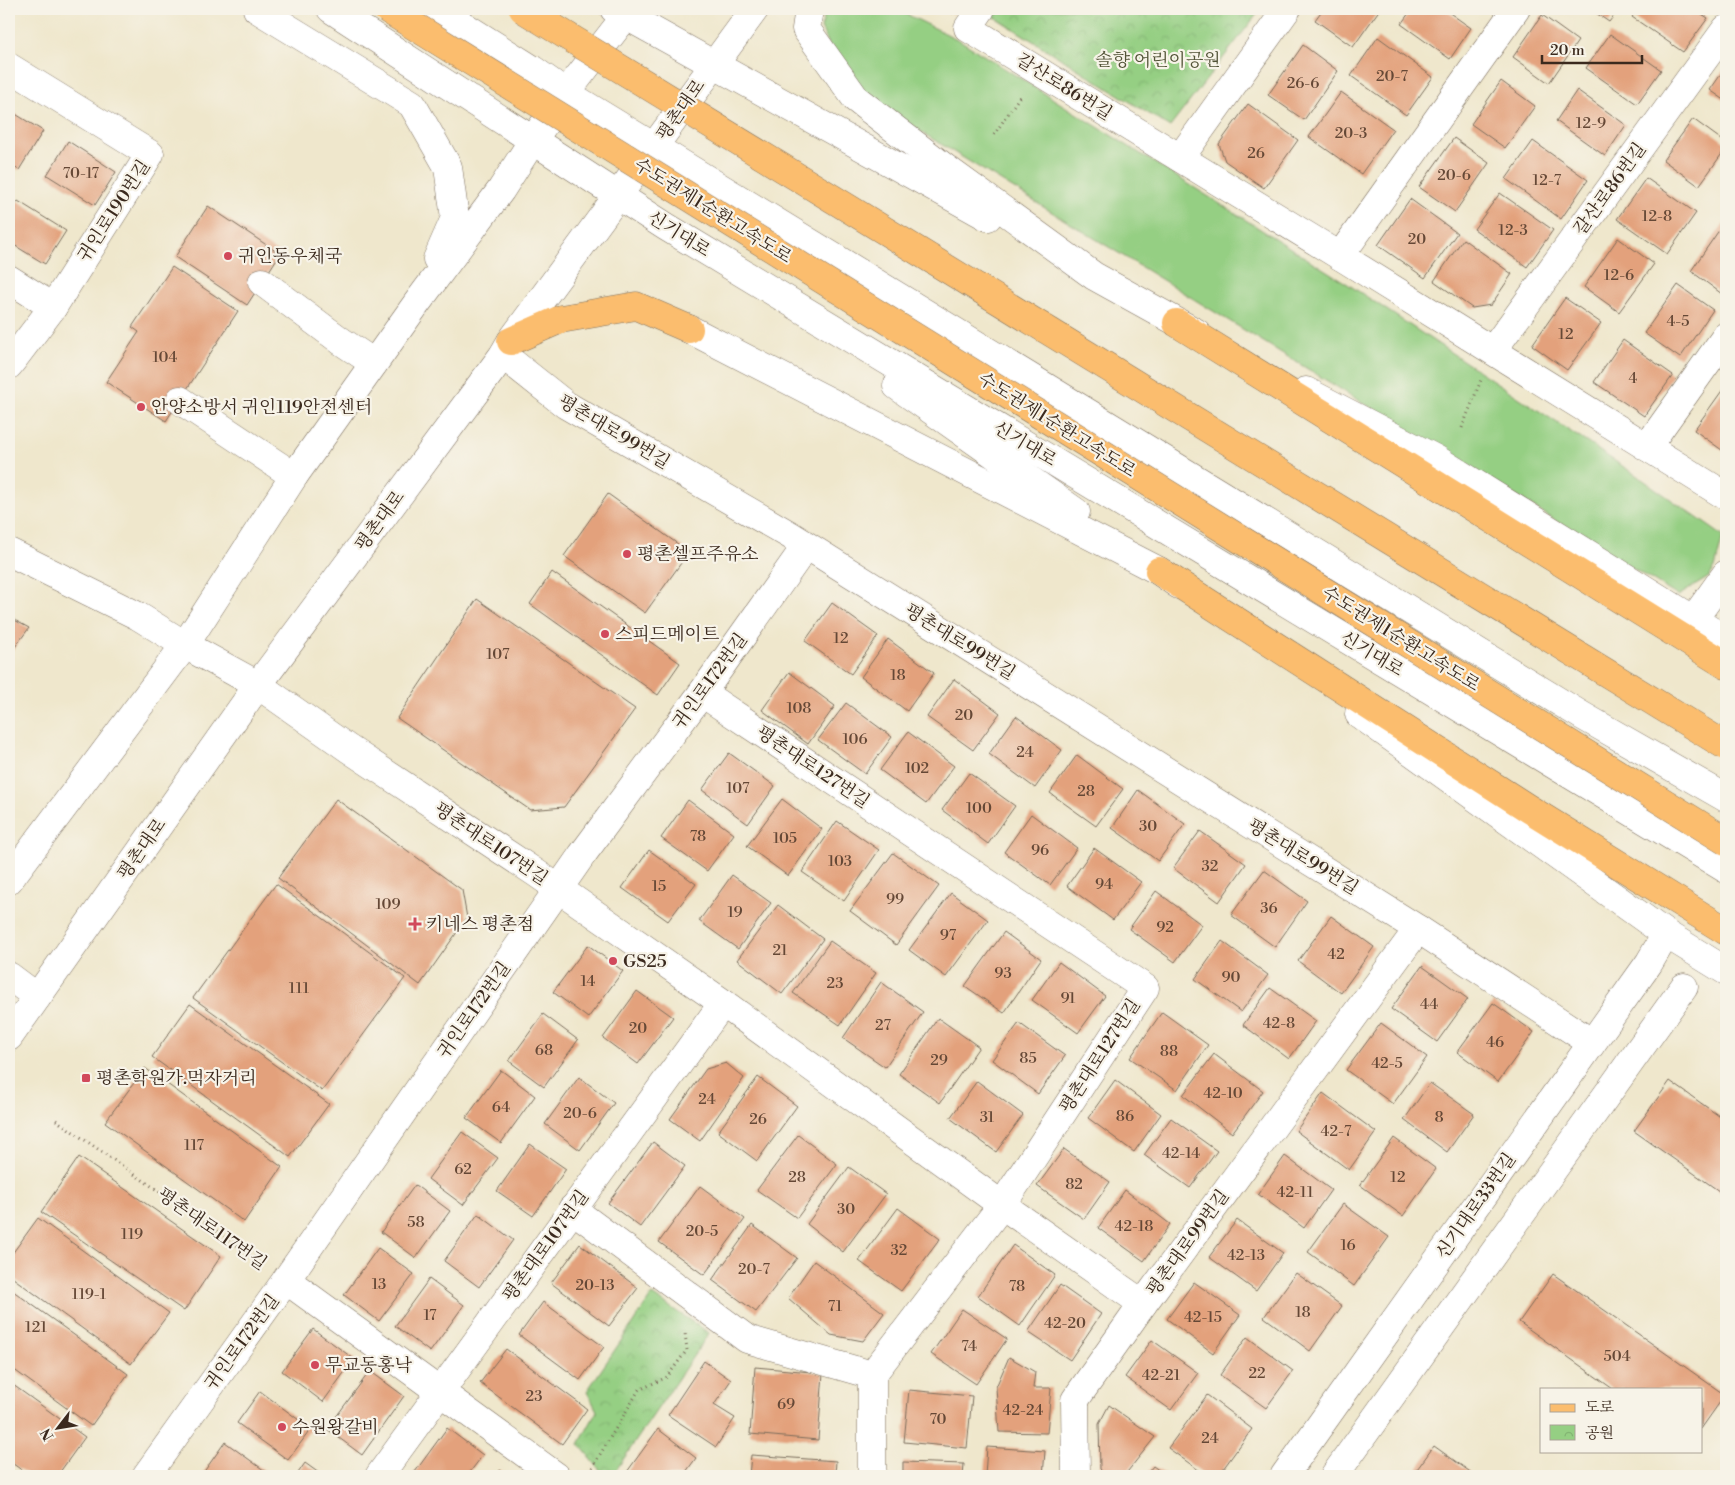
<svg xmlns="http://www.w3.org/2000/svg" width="1735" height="1485" viewBox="0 0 1735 1485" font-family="'Libre Bodoni','Noto Serif KR',serif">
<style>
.green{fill:#95cf83;stroke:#687c50}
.park{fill:url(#park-crowns);stroke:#687c50}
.building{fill:#e3a17c}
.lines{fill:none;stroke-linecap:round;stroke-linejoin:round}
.minor-casing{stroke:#7a6c5b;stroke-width:29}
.major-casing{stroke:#7a6c5b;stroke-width:29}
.highway-casing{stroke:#7a6c5b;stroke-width:29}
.path{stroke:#7a6c5b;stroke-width:3;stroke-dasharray:1 4;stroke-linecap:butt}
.minor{stroke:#fff;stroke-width:28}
.major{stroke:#fbbd6e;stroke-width:28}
.highway{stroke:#fbbd6e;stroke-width:28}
.highway-bridge-casing{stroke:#7a6c5b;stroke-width:29;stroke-linecap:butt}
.highway-bridge{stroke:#fbbd6e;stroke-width:28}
.poi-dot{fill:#d1495b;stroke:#f7f3e8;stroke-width:2}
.labels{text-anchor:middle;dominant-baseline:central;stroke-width:4.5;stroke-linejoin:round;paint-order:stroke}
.number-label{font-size:15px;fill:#654836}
.park-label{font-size:18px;fill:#525337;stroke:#f7f3e8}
.street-label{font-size:18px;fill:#3b2a1e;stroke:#f7f3e8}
.poi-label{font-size:18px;fill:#3b2a1e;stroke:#f7f3e8;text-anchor:start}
</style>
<defs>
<pattern id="park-crowns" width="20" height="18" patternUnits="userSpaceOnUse" patternTransform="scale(1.25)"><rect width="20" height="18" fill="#95cf83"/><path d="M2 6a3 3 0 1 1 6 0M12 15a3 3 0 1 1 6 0" fill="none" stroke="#81b271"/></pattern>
</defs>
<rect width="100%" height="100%" fill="#f7f3e8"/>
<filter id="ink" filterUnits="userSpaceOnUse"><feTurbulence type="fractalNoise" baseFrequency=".02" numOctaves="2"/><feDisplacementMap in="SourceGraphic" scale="10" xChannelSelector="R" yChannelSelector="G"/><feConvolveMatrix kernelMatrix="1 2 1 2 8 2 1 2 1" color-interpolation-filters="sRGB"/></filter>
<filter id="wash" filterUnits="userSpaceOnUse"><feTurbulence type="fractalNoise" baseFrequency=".0096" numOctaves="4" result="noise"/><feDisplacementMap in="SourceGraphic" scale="20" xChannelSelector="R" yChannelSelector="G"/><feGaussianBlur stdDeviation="1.12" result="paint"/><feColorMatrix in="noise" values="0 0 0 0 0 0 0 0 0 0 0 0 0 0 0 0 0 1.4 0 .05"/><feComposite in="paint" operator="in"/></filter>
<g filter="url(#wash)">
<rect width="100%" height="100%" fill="#efe7cc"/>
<path class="green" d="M826,9h70l65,32 385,242 293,194 84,59 -8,32 -6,9 -31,19 -827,-507 -30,-61z"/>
<g class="park">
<path d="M998,9h263l-91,118 -177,-111z"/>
<path d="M652,1295l57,38 -97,143h-7l-26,-32 18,-33 -10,-20z"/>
</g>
<g id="blocks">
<g class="building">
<path d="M945,9h12l-4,5z"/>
<path d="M1323,9h57l-27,38 -38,-27z"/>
<path d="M1412,9h32l27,19 -21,31 -49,-35z"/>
<path d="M1590,9h29l-10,13z"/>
<path d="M1637,9h57l14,9 -25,34 -51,-35z"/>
<path d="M1542,15l36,26 -29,42 -36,-26z"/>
<path d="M1610,34l51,36 -24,34 -51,-36z"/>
<path d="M1378,37l55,40 -27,38 -55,-39z"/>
<path d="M1303,45l35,26 -34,49 -36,-25z"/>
<path d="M1726,67v34l-16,-11z"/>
<path d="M1501,81l34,25 -30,42 -34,-24z"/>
<path d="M1577,90l49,35 -21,31 -49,-35z"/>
<path d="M1341,92l52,37 -32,45 -52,-37z"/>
<path d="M1248,104l50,36 -34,48 -39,-27 -6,-17z"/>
<path d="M9,110l34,21 -24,39 -10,-6z"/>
<path d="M1693,119l33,24v5l-27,38 -36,-26z"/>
<path d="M1454,138l35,25 -34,49 -36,-25z"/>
<path d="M68,141l48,31 -21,33 -48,-30z"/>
<path d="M1533,141l55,39 -27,39 -55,-40z"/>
<path d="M1646,178l50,35 -29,41 -50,-35z"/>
<path d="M1500,193l53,37 -26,37 -53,-38z"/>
<path d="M1410,199l47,34 -32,45 -47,-33z"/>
<path d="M18,201l48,30 -21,33 -36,-22v-27z"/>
<path d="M208,206l72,48 -33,51 -72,-48z"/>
<path d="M1724,223l2,2v72l-35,-26z"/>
<path d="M1618,238l36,26 -35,48 -35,-25z"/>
<path d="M1463,239l49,35 -21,31 -19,3 -38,-27z"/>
<path d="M172,267l66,44 -72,110 -60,-39 33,-50 -7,-5z"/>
<path d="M1678,285l35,25 -33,48 -36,-25z"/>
<path d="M1565,298l36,25 -34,47 -35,-25z"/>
<path d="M1623,340l50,35 -29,41 -50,-34z"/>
<path d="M1726,385v68l-32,-23z"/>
<path d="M608,494l81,58 -44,61 -81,-57z"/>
<path d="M552,572l128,91 -22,32 -128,-91z"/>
<path d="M477,599l158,110 -71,98 -34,3 -133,-92z"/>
<path d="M832,603l46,33 -27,38 -46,-33z"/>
<path d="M9,617l20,11 -20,27z"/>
<path d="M888,639l46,34 -27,38 -46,-34z"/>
<path d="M789,672l46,34 -27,38 -46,-34z"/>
<path d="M954,679l46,34 -27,37 -46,-33z"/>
<path d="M846,703l46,34 -27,37 -47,-34z"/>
<path d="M1016,716l46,34 -27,38 -46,-34z"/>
<path d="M908,732l46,34 -28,38 -46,-34z"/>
<path d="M729,753l46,33 -27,38 -46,-34z"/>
<path d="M1077,755l46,34 -27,37 -46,-33z"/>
<path d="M969,773l46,33 -27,38 -46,-34z"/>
<path d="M1138,790l47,34 -27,37 -46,-33z"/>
<path d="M336,799l126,91 5,28 -47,67 -142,-107z"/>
<path d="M782,799l40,30 -34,47 -41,-30z"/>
<path d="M688,800l46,34 -27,37 -46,-33z"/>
<path d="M1031,814l46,34 -27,37 -46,-33z"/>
<path d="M837,821l42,29 -35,51 -42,-29z"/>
<path d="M1200,831l46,33 -27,38 -46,-34z"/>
<path d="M1094,848l47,34 -28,38 -46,-34z"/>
<path d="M649,850l47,34 -28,37 -46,-33z"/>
<path d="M893,853l46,33 -43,59 -46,-34z"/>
<path d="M1264,870l43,31 -32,46 -44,-32z"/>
<path d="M732,875l39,28 -33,46 -39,-28z"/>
<path d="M276,884l129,94 -83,113 -129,-93z"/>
<path d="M1156,891l46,34 -27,37 -46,-33z"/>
<path d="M951,893l37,27 -42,57 -37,-27z"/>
<path d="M778,905l45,34 -41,55 -45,-34z"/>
<path d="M1331,916l43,31 -33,46 -43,-32z"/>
<path d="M1004,932l37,27 -37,54 -39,-27z"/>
<path d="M830,941l46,32 -36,52 -47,-32z"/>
<path d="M1222,941l46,34 -27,37 -46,-33z"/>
<path d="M588,945l35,26 -35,47 -35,-26z"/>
<path d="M1059,962l46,34 -27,37 -46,-33z"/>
<path d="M1422,966l46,33 -31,43 -46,-33z"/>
<path d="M881,982l42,30 -38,55 -42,-29z"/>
<path d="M1270,988l46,33 -27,38 -46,-34z"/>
<path d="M637,991l36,26 -35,47 -35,-26z"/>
<path d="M1493,1003l41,29 -36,50 -41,-30z"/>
<path d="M190,1004l139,100 -39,53 -138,-100z"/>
<path d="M1162,1012l46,33 -31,45 -47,-32z"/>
<path d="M543,1014l35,26 -34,47 -35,-26z"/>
<path d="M938,1018l41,29 -39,56 -41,-29z"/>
<path d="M1019,1023l46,33 -27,38 -46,-34z"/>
<path d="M1381,1023l46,34 -34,47 -47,-34z"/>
<path d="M1214,1054l49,37 -31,42 -49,-38z"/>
<path d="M726,1063l18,15 -44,63 -30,-22 36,-50z"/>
<path d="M145,1068l137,99 -38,55 -139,-100z"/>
<path d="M501,1070l34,26 -34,47 -35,-25z"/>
<path d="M579,1077l35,26 -34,47 -35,-26z"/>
<path d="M758,1077l39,29 -40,55 -39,-29z"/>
<path d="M1115,1080l46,34 -27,38 -46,-34z"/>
<path d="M977,1081l46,34 -27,37 -46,-34z"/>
<path d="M1670,1081l56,40v75l-92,-65z"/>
<path d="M1430,1083l44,31 -27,38 -43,-32z"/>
<path d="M1323,1093l53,39 -27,38 -53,-39z"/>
<path d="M1171,1118l46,33 -27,37 -46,-33z"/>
<path d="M462,1132l36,26 -35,47 -35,-26z"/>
<path d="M798,1135l39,29 -40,54 -40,-28z"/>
<path d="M1394,1138l42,31 -33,47 -43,-31z"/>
<path d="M653,1142l32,24 -45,61 -32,-24z"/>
<path d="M530,1144l36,25 -33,47 -36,-25z"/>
<path d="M1064,1149l46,33 -26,37 -47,-33z"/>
<path d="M1285,1156l46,34 -27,38 -46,-34z"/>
<path d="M79,1157l142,99 -37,55 -143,-99z"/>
<path d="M849,1167l37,27 -43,58 -36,-28z"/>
<path d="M415,1185l35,26 -34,47 -35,-26z"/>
<path d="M700,1186l45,33 -41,56 -45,-33z"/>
<path d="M1125,1190l45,34 -26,37 -46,-33z"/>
<path d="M1343,1204l46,33 -35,49 -46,-34z"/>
<path d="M898,1208l42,31 -39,52 -42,-30z"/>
<path d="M478,1214l35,26 -34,47 -35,-26z"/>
<path d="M38,1218l131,95 -38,51 -122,-89v-17z"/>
<path d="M1237,1220l46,33 -27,38 -47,-34z"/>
<path d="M752,1225l45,33 -41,54 -44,-32z"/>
<path d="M580,1244l58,44 -29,38 -58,-43z"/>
<path d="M1013,1245l42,30 -35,51 -42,-30z"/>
<path d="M378,1248l36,26 -35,47 -35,-26z"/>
<path d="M814,1261l70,52 -21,28 -32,-6 -43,-37z"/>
<path d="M1296,1273l46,33 -32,45 -46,-34z"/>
<path d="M1553,1274l172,121 -24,34v-40h-88l-94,-67z"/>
<path d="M429,1279l35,26 -34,47 -35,-26z"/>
<path d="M1194,1282l46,33 -27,38 -46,-34z"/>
<path d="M1060,1285l41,29 -31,46 -42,-28z"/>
<path d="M9,1288l119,86 -37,52 -82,-60z"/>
<path d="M543,1302l61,45 -24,33 -61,-45z"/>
<path d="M962,1309l45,30 -31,45 -45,-30z"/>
<path d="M313,1329l41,30 -31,43 -41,-31z"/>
<path d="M1247,1337l46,34 -27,37 -46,-33z"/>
<path d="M1152,1340l46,33 -27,37 -46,-33z"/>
<path d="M506,1349l81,60 -25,35 -82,-61z"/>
<path d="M1009,1357l26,15 -2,16h18l-4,45 -48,-1 -3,-45z"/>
<path d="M704,1361l27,19 -17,25 21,13 -19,29 -48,-32z"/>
<path d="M755,1367l68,6 -5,67 -68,-6z"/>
<path d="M370,1371l34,25 -42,59 -35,-26z"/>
<path d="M9,1382l76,55 -28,39h-27l-21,-15z"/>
<path d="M909,1390l63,6 -5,52 -63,-6z"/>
<path d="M260,1391l51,38 -23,31 -51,-37z"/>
<path d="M1207,1395l45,34 -34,47h-11l-39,-28z"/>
<path d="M1109,1405l46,32 -31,39h-17l-7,-7 -1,-45z"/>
<path d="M447,1428l36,27 -16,21h-55z"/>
<path d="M658,1429l38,29 -13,18h-59z"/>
<path d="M225,1442l47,34h-65l-4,-3z"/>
<path d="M1434,1446l42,30h-64z"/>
<path d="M987,1447l58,4 -2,25h-58z"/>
<path d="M751,1455l85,6 -1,15h-86z"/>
<path d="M903,1462l61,2 -1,12h-60z"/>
<path d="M305,1463l18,13h-27z"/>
<path d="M1153,1466l14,10h-22z"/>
<path d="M9,1470l9,6h-9z"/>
<path d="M500,1470l9,6h-14z"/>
</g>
</g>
</g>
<g filter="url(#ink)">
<use href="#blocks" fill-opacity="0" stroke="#7a6c5b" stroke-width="1"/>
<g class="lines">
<g class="minor-casing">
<g id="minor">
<path d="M257,9l155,95 36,63 7,51 -18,41"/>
<path d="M331,9l334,217 1061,643"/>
<path d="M437,9l95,60 34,24 1015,622 145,83"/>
<path d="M614,9l374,208"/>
<path d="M809,9l-3,20 50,70 88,68 150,109 103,57"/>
<path d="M981,9l-13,19 372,228 386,240"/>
<path d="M9,67l141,87 -97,153 -44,58"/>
<path d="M1180,158l107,-149"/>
<path d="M1340,256l176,-247"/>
<path d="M9,279l44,28"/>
<path d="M262,282l79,59 33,22"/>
<path d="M689,329l470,242 20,14"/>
<path d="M1493,350l233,-321"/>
<path d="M503,355l63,50 224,130 628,394 174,114"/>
<path d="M897,386l179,126"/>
<path d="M1306,391l130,68 290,181"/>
<path d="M180,400l114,76"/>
<path d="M1647,447l79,-111"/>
<path d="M9,552l129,64 47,29 73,40 91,64 187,124 187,130 279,202 141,99"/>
<path d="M1693,620l33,-46"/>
<path d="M702,693l443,295 -143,217 -130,170v101"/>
<path d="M1359,714l307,220 60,37"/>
<path d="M9,880l176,-235 109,-169 123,-173 84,-113 32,-50 33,-47 65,-84"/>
<path d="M9,976l28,21"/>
<path d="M9,1037l249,-352 245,-330 8,-14 244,-332"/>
<path d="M572,1209l175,130 125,36"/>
<path d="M286,1280l270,196"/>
<path d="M146,1476l140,-196 296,-425 120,-162 104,-147"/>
<path d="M379,1476l344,-473"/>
<path d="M1076,1476l-1,-76 68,-96 275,-375"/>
<path d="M1284,1476l365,-513 17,-29"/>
<path d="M1334,1476l350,-489"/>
</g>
</g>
<g class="major-casing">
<path id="major" d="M511,341l50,-22 75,-13 53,23"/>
</g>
<g class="highway-casing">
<g id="highway">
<path d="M1177,323l549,342"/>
<path d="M1159,571l367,236 200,124"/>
</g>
</g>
<g class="path">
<path d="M994,135l26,-39"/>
<path d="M1462,428l19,-48"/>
<path d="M56,1120l205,142"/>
<path d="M587,1476l52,-86 28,-13 20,-27 -2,-17"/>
</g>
<use href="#minor" class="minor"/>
<use href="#major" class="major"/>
<use href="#highway" class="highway"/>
<g class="highway-bridge-casing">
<g id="highway-bridge">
<path d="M387,9l1339,832"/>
<path d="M523,9l1203,737"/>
</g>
</g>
<use href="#highway-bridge" class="highway-bridge"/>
</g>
</g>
<g class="poi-dot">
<circle cx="228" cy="256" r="5"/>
<circle cx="141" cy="407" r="5"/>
<circle cx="627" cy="554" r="5"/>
<circle cx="605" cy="634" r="5"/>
<path d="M412.5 916.5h5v5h5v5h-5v5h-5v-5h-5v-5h5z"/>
<circle cx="613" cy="961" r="5"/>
<rect x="81" y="1073" width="10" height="10" rx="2.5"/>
<circle cx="315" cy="1365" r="5"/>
<circle cx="282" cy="1427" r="5"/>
</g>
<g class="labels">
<g class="number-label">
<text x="1392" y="76">20-7</text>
<text x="1303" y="83">26-6</text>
<text x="1591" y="123">12-9</text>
<text x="1351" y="133">20-3</text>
<text x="1256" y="153">26</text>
<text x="81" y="173">70-17</text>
<text x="1454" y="175">20-6</text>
<text x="1547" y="180">12-7</text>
<text x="1657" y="216">12-8</text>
<text x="1513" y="230">12-3</text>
<text x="1417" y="239">20</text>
<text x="1619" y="275">12-6</text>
<text x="1678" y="321">4-5</text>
<text x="1566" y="334">12</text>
<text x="165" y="357">104</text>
<text x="1633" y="378">4</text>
<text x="841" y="638">12</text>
<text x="498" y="654">107</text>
<text x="898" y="675">18</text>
<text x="799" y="708">108</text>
<text x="964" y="715">20</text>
<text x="855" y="739">106</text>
<text x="1025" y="752">24</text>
<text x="917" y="768">102</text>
<text x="738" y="788">107</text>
<text x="1086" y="791">28</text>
<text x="979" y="808">100</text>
<text x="1148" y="826">30</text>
<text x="698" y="836">78</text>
<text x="785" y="838">105</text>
<text x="1040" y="850">96</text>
<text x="840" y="861">103</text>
<text x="1210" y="866">32</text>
<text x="1104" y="884">94</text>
<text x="659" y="886">15</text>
<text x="895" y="899">99</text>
<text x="388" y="904">109</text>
<text x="1269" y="908">36</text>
<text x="735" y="912">19</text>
<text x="1165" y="927">92</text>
<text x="948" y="935">97</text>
<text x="780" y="950">21</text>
<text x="1336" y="954">42</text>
<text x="1003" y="973">93</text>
<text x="1231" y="977">90</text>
<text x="588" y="981">14</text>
<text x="835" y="983">23</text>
<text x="299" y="988">111</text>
<text x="1068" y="998">91</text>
<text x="1429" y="1004">44</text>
<text x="1279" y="1023">42-8</text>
<text x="883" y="1025">27</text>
<text x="638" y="1028">20</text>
<text x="1495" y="1042">46</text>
<text x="544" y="1050">68</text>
<text x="1169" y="1051">88</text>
<text x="1028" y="1058">85</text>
<text x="939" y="1060">29</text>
<text x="1387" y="1063">42-5</text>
<text x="1223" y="1093">42-10</text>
<text x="707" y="1099">24</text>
<text x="501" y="1107">64</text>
<text x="580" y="1113">20-6</text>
<text x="1125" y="1116">86</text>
<text x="987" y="1117">31</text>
<text x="1439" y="1117">8</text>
<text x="758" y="1119">26</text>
<text x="1336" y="1131">42-7</text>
<text x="194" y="1145">117</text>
<text x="1181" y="1153">42-14</text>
<text x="463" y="1169">62</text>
<text x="797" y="1177">28</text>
<text x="1398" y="1177">12</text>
<text x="1074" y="1184">82</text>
<text x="1295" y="1192">42-11</text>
<text x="846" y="1209">30</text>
<text x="416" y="1222">58</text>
<text x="1134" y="1226">42-18</text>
<text x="702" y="1231">20-5</text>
<text x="132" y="1234">119</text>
<text x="1348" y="1245">16</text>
<text x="899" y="1250">32</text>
<text x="1246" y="1255">42-13</text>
<text x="754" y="1269">20-7</text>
<text x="379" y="1284">13</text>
<text x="595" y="1285">20-13</text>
<text x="1017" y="1286">78</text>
<text x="89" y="1294">119-1</text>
<text x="835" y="1306">71</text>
<text x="1303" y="1312">18</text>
<text x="430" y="1315">17</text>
<text x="1203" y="1317">42-15</text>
<text x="1065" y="1323">42-20</text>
<text x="36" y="1327">121</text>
<text x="969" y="1346">74</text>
<text x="1617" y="1356">504</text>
<text x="1257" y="1373">22</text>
<text x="1161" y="1375">42-21</text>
<text x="534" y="1396">23</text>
<text x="786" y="1404">69</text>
<text x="1023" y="1410">42-24</text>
<text x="938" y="1419">70</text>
<text x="1210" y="1438">24</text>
</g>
<g class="park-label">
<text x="1158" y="60">솔향 어린이공원</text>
</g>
<g class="street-label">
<text transform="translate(1064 87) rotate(32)">갈산로86번길</text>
<text transform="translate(681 110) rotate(-55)">평촌대로</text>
<text transform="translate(1610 189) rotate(-54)">갈산로86번길</text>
<text transform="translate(114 211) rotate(-57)">귀인로190번길</text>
<text transform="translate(713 211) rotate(32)">수도권제1순환고속도로</text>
<text transform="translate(679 234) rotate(32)">신기대로</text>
<text transform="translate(1057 425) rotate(32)">수도권제1순환고속도로</text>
<text transform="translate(614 432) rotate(31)">평촌대로99번길</text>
<text transform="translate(1025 444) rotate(31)">신기대로</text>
<text transform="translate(380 521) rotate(-54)">평촌대로</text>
<text transform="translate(1401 639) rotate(32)">수도권제1순환고속도로</text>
<text transform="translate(960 642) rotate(32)">평촌대로99번길</text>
<text transform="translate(1372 654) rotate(31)">신기대로</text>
<text transform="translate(710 681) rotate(-54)">귀인로172번길</text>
<text transform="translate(813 767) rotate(34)">평촌대로127번길</text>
<text transform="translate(491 844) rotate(34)">평촌대로107번길</text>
<text transform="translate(142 849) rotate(-55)">평촌대로</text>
<text transform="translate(1303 857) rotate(32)">평촌대로99번길</text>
<text transform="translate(474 1010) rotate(-55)">귀인로172번길</text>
<text transform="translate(1100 1056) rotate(-57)">평촌대로127번길</text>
<text transform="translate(1476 1206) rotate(-55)">신기대로33번길</text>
<text transform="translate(212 1229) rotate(35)">평촌대로117번길</text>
<text transform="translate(1188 1243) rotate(-54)">평촌대로99번길</text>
<text transform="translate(546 1246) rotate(-54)">평촌대로107번길</text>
<text transform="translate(242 1342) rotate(-54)">귀인로172번길</text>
</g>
<g class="poi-label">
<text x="238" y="256">귀인동우체국</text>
<text x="151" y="407">안양소방서 귀인119안전센터</text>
<text x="637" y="554">평촌셀프주유소</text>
<text x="615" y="634">스피드메이트</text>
<text x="426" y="924">키네스 평촌점</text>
<text x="623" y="961">GS25</text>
<text x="96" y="1078">평촌학원가.먹자거리</text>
<text x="325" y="1365">무교동홍낙</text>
<text x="292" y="1427">수원왕갈비</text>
</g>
</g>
<rect width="1735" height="1485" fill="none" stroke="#f7f3e8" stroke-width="30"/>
<rect x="1540" y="1388" width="162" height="65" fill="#f7f3e8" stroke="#aca397"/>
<rect x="1550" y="1404" width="25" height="8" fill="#fbbd6e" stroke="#aca397"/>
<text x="1585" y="1412" font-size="15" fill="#3b2a1e">도로</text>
<rect x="1550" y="1425" width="25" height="15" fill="url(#park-crowns)" stroke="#aca397"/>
<text x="1585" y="1438" font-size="15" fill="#3b2a1e">공원</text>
<g transform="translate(58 1428) rotate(239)" stroke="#f7f3e8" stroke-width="4" paint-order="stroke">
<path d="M0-4L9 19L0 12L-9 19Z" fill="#3b2a1e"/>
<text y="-8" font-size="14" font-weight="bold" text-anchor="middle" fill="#3b2a1e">N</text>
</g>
<path d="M1542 55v8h100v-8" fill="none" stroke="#3b2a1e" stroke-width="2.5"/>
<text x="1550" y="55" font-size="15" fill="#3b2a1e" stroke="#f7f3e8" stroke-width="4" paint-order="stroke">20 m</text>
</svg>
